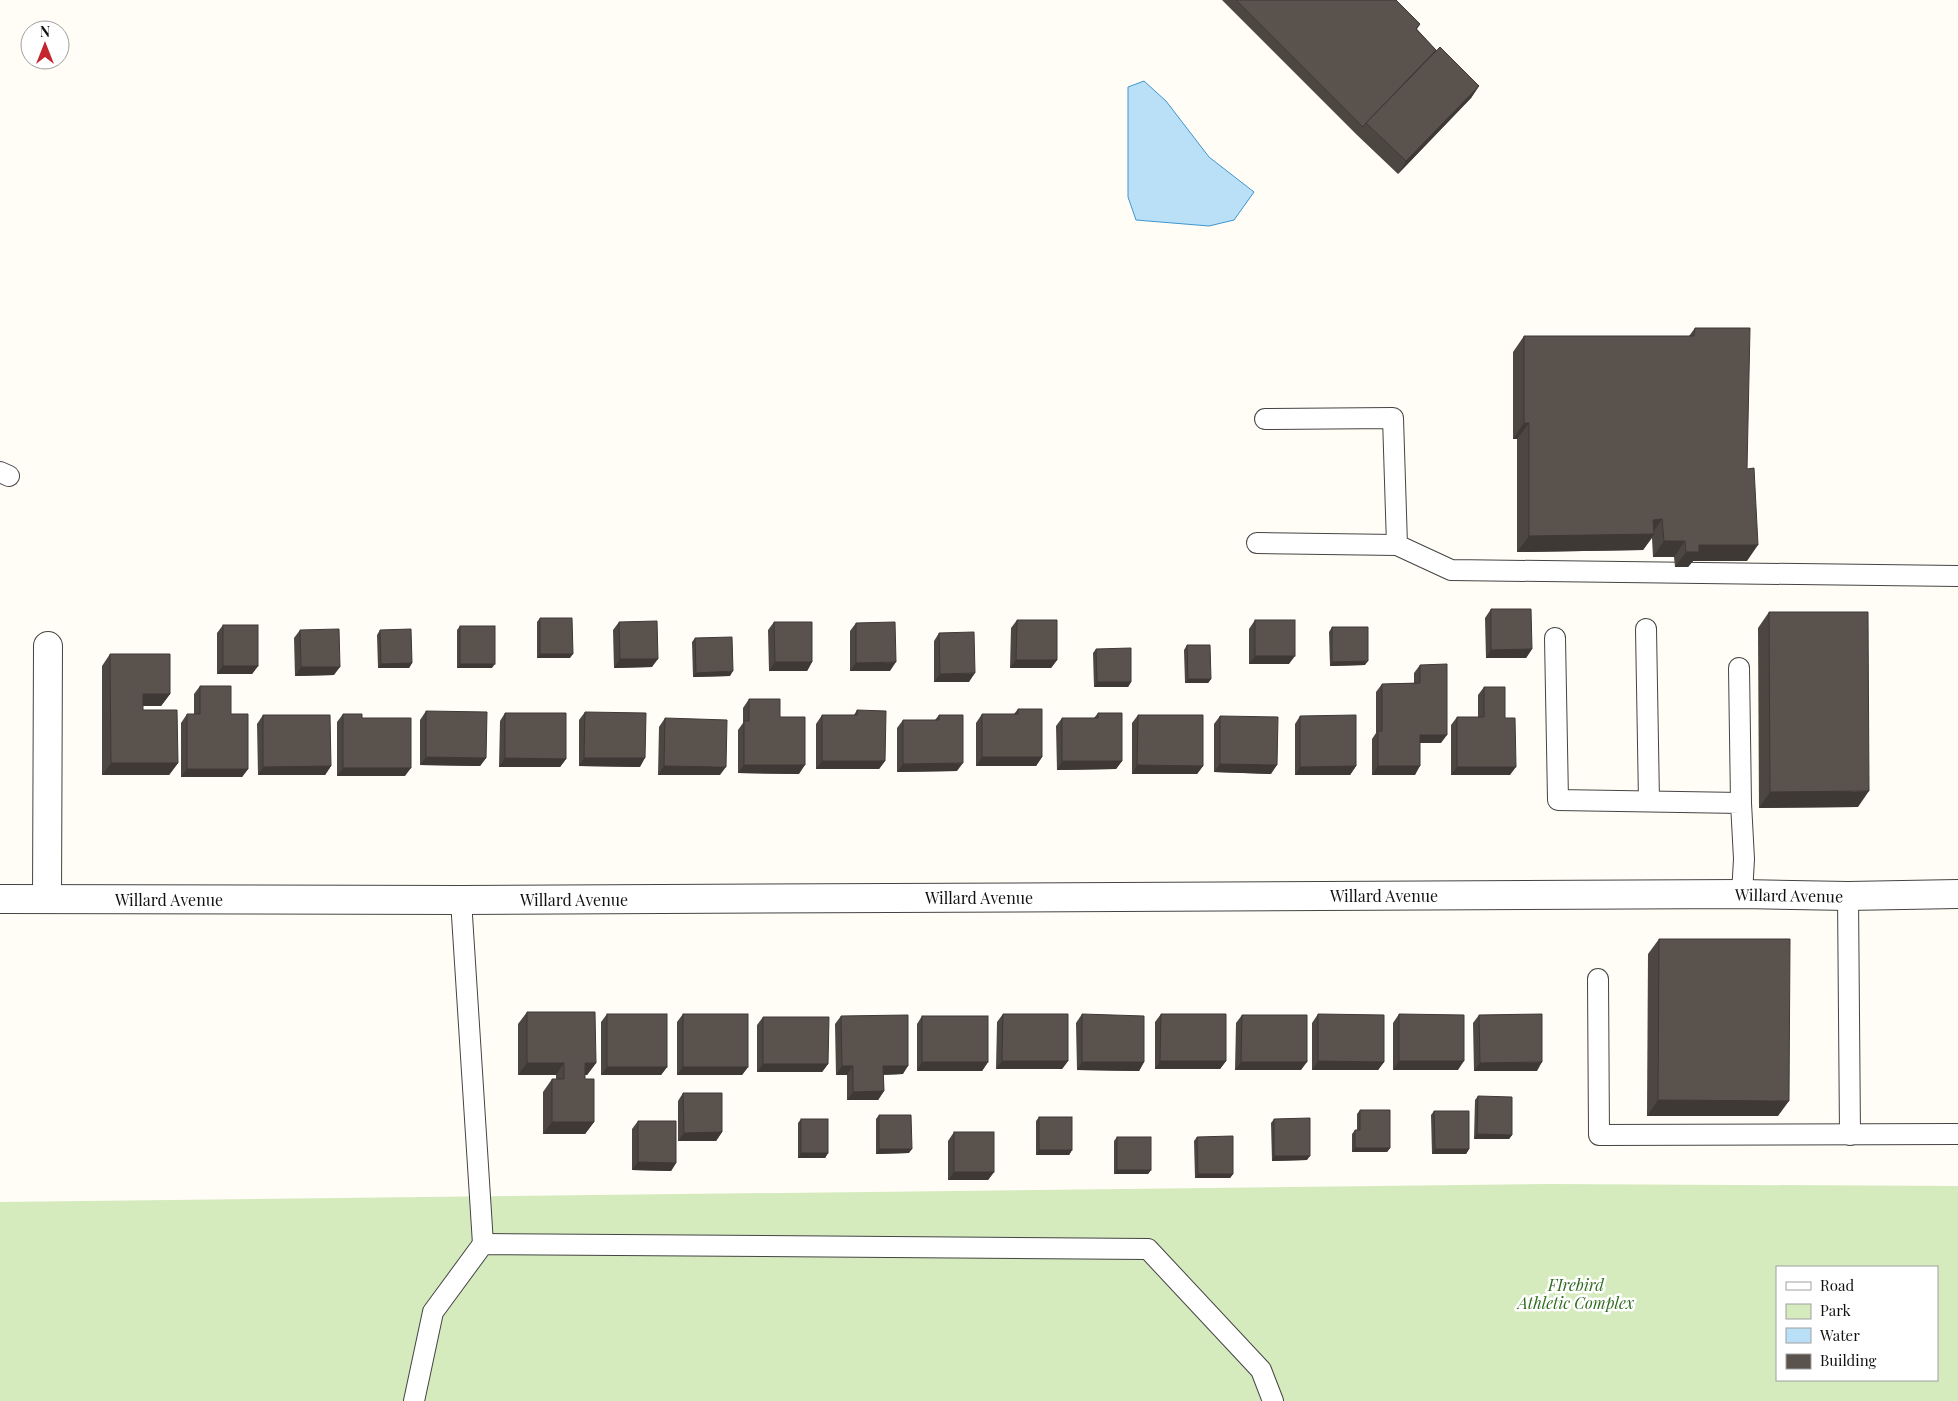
<svg xmlns="http://www.w3.org/2000/svg" width="1958" height="1401" viewBox="0 0 1958 1401" font-family="'Playfair Display',serif">
<style>
.green{fill:#d5ebbd;fill-rule:evenodd}
.water{fill:#b9e0f7;stroke:#3f96cf}
.lines{fill:none;stroke-linecap:round;stroke-linejoin:round}
.lane-casing{stroke:#444;stroke-width:22}
.street-casing{stroke:#444;stroke-width:30}
.lane{stroke:#fff;stroke-width:20}
.street{stroke:#fff;stroke-width:28}
.wall{fill:#4d4742}
.shaded-wall{fill:#3f3936}
.building{fill:#5a524d;stroke:#3f3936}
.labels{text-anchor:middle;dominant-baseline:central;stroke-width:5;stroke-linejoin:round;paint-order:stroke}
.street-label{font-size:16px;fill:#111;stroke:#fff}
.park-label{font-size:16px;font-style:italic;fill:#2f6b1f;stroke:#fff}
</style>
<rect width="100%" height="100%" fill="#fffdf5"/>
<path class="green" d="M1548,1184l410,2v215h-1958v-199zM1777,1267h160v113h-160z"/>
<path class="water" d="M1144,81l22,20 43,56 45,35 -20,28 -25,6 -73,-6 -8,-23v-110z"/>
<g class="lines">
<g class="lane-casing">
<g id="lane">
<path d="M1265,419l128,-1 4,127 54,25 507,6"/>
<path d="M0,472l9,4"/>
<path d="M1257,543l140,2"/>
<path d="M1646,629l3,172"/>
<path d="M1555,638l3,162 183,3 3,56 -2,35"/>
<path d="M1739,668l2,135"/>
<path d="M1848,896l2,239"/>
<path d="M461,900l22,344"/>
<path d="M1598,979l1,156 359,-1"/>
<path d="M414,1401l19,-89 50,-68 665,5 113,121 12,31"/>
</g>
</g>
<g class="street-casing">
<g id="street">
<path d="M0,899l461,1 1281,-6 106,2 110,-2"/>
<path d="M47,899l1,-253"/>
</g>
</g>
<use href="#lane" class="lane"/>
<use href="#street" class="street"/>
</g>
<g class="wall">
<path d="M1222,0h174l24,24 -3,5 19,21 43,36 -8,12 -73,76 -41,-39z"/>
<path d="M1695,328l52,141v92h-54l-5,6h-13l-1,-10h-21l-1,-19 -9,12 -126,2v-113h-4v-87l11,-16h165z"/>
<path d="M1491,609l41,40 -6,9h-40l-1,-40z"/>
<path d="M1769,612l89,195 -99,1 -1,-180z"/>
<path d="M540,618l30,40h-33v-36z"/>
<path d="M1017,620l40,40 -6,8h-41l1,-40z"/>
<path d="M1255,620l34,44h-40v-35z"/>
<path d="M619,622l33,45 -38,1 -1,-38z"/>
<path d="M774,622l38,40 -5,9h-38l-1,-41z"/>
<path d="M856,623l34,48h-40v-40z"/>
<path d="M223,625l35,41 -6,8h-35v-41z"/>
<path d="M460,626l32,42h-35v-38z"/>
<path d="M1332,627l33,38 -35,1 -1,-34z"/>
<path d="M300,630l34,45 -39,1 -1,-38z"/>
<path d="M380,630l32,33 -3,5h-31l-1,-33z"/>
<path d="M939,633l30,49h-35v-41z"/>
<path d="M695,638l35,38 -37,1 -1,-35z"/>
<path d="M1187,645l24,34 -3,4h-23l-1,-33z"/>
<path d="M1096,649l35,33 -3,5h-34l-1,-34z"/>
<path d="M110,654l60,40 -9,12h-18v4l35,53 -9,12h-67v-109z"/>
<path d="M1420,665l21,78h-21l-5,32h-43v-36l4,-6v-41l6,-8 32,-1v-10z"/>
<path d="M200,686l31,28 17,55 -6,8h-61v-54l6,-9h7v-20z"/>
<path d="M1484,687l21,31 5,57h-59v-50l6,-8h21v-22z"/>
<path d="M749,699l50,75 -61,-1v-43l5,-7v-15z"/>
<path d="M1018,709l24,48 -6,9h-60v-43l6,-9h32z"/>
<path d="M857,710l28,51 -6,8h-63v-45l6,-9h32z"/>
<path d="M426,711l60,47 -6,8 -60,-1v-45z"/>
<path d="M585,712l55,55 -61,-1v-46z"/>
<path d="M505,713l61,46 -6,8h-61l1,-46z"/>
<path d="M1098,713l24,48 -6,8 -59,1 -1,-44 6,-8h32z"/>
<path d="M343,714l19,4 43,58h-68v-54z"/>
<path d="M263,715l68,51 -6,9h-67l-1,-51z"/>
<path d="M939,715l18,56 -60,1v-44l6,-8h32z"/>
<path d="M1138,715l65,51 -6,8h-65v-51z"/>
<path d="M1220,716l51,58 -57,-2v-48z"/>
<path d="M1300,716l56,50 -6,9h-55v-51z"/>
<path d="M665,718l55,57h-62l1,-48z"/>
<path d="M1659,939l119,177h-131l1,-162z"/>
<path d="M527,1012l69,51 -9,12h-2v4l9,43 -9,12h-42v-42l9,-13h4v-4h-38v-51z"/>
<path d="M607,1014l60,53 -6,8h-60v-53z"/>
<path d="M683,1014l65,53 -6,8h-65v-53z"/>
<path d="M1003,1014l65,47 -6,8h-66l1,-47z"/>
<path d="M1082,1014l62,48 -5,9 -62,-1 -1,-47z"/>
<path d="M1161,1014l65,47 -6,8h-65v-47z"/>
<path d="M1318,1014l66,48 -6,8h-66v-47z"/>
<path d="M1399,1014l59,56h-65v-47z"/>
<path d="M1242,1015l59,55h-66l1,-47z"/>
<path d="M1479,1015l58,56h-63l-1,-48z"/>
<path d="M841,1016l62,58 -20,1 1,16 -6,9h-31v-25h-11l-1,-51z"/>
<path d="M922,1016l66,46 -6,9h-65v-47z"/>
<path d="M763,1017l65,47 -6,8h-65v-47z"/>
<path d="M683,1093l39,39 -6,9h-38v-40z"/>
<path d="M1478,1096l34,39 -3,4h-35l1,-39z"/>
<path d="M1360,1110l30,38 -3,4h-35v-18l3,-4h2v-16z"/>
<path d="M1434,1111l35,38 -3,5h-34l-1,-39z"/>
<path d="M879,1115l30,38 -33,1v-35z"/>
<path d="M1039,1117l33,33 -3,5h-33v-34z"/>
<path d="M801,1119l27,34 -3,5h-27v-35z"/>
<path d="M1274,1119l33,41 -35,1 -1,-38z"/>
<path d="M638,1121l38,42 -5,8 -39,-1v-41z"/>
<path d="M954,1132l40,40 -6,8h-40v-39z"/>
<path d="M1117,1137l34,33 -3,4h-34v-33z"/>
<path d="M1197,1137l36,37 -3,4h-35l-1,-37z"/>
</g>
<g class="shaded-wall">
<path d="M1479,86l-8,12 -73,76 8,-13z"/>
<path d="M1524,423h5l-12,16h-4z"/>
<path d="M1662,519l-10,15h2l-11,16 -126,2 12,-16z"/>
<path d="M1664,541h21l-11,16h-21z"/>
<path d="M1699,545h59l-11,16h-54l-5,6h-13l11,-15z"/>
<path d="M1532,649l-6,9h-40l5,-8z"/>
<path d="M540,654h33l-3,4h-33z"/>
<path d="M1255,656h40l-6,8h-40z"/>
<path d="M620,659h38l-6,8 -38,1z"/>
<path d="M1016,660h41l-6,8h-41z"/>
<path d="M1368,661l-3,4 -35,1 2,-4z"/>
<path d="M775,662h37l-5,9h-38z"/>
<path d="M896,662l-6,9h-40l6,-8z"/>
<path d="M412,663l-3,5h-31l3,-4z"/>
<path d="M460,664h35l-3,4h-35z"/>
<path d="M223,666h35l-6,8h-35z"/>
<path d="M301,667h39l-6,8 -39,1z"/>
<path d="M733,671l-3,5 -37,1 3,-4z"/>
<path d="M975,673l-6,9h-35l6,-8z"/>
<path d="M1188,679h23l-3,4h-23z"/>
<path d="M1097,682h34l-3,5h-34z"/>
<path d="M143,694h27l-9,12h-27z"/>
<path d="M1420,735h27l-6,8h-27z"/>
<path d="M426,757l60,1 -6,8 -60,-1z"/>
<path d="M982,757h60l-6,9h-60z"/>
<path d="M505,758l61,1 -6,8h-61z"/>
<path d="M584,758h61l-5,9 -61,-1z"/>
<path d="M822,761h63l-6,8h-63z"/>
<path d="M1062,761h60l-6,8 -59,1z"/>
<path d="M111,763h67l-9,12h-67z"/>
<path d="M963,763l-6,8 -60,1 6,-8z"/>
<path d="M1220,764l57,1 -6,9 -57,-2z"/>
<path d="M744,765h61l-6,9 -61,-1z"/>
<path d="M1137,765l66,1 -6,8h-65z"/>
<path d="M331,766l-6,9h-67l5,-8z"/>
<path d="M664,766l62,1 -6,8h-62z"/>
<path d="M1356,766l-6,9h-55l5,-8z"/>
<path d="M1378,766h42l-5,9h-43z"/>
<path d="M1457,767h59l-6,8h-59z"/>
<path d="M343,768h68l-6,8h-68z"/>
<path d="M187,769h61l-6,8h-61z"/>
<path d="M1869,791l-11,16 -99,1 11,-16z"/>
<path d="M1002,1061h66l-6,8h-66z"/>
<path d="M1160,1061h66l-6,8h-65z"/>
<path d="M1318,1061l66,1 -6,8h-66z"/>
<path d="M1399,1061h65l-6,9h-65z"/>
<path d="M922,1062h66l-6,9h-65z"/>
<path d="M1082,1062h62l-5,9 -62,-1z"/>
<path d="M1241,1062h66l-6,8h-66z"/>
<path d="M1542,1062l-5,9h-63l6,-8z"/>
<path d="M527,1063h37l-8,12h-38z"/>
<path d="M585,1063h11l-9,12h-11z"/>
<path d="M763,1064h65l-6,8h-65z"/>
<path d="M842,1066h11l-6,9h-11z"/>
<path d="M883,1066h25l-5,8 -26,1z"/>
<path d="M607,1067h60l-6,8h-60z"/>
<path d="M683,1067h65l-6,8h-65z"/>
<path d="M884,1091l-6,9h-31l6,-8z"/>
<path d="M1658,1100l131,1 -11,15h-131z"/>
<path d="M552,1122h42l-9,12h-42z"/>
<path d="M722,1132l-6,9h-38l6,-8z"/>
<path d="M1477,1134l35,1 -3,4h-35z"/>
<path d="M1355,1148h35l-3,4h-35z"/>
<path d="M879,1149h33l-3,4 -33,1z"/>
<path d="M1435,1149h34l-3,5h-34z"/>
<path d="M1039,1150h33l-3,5h-33z"/>
<path d="M801,1153h27l-3,5h-27z"/>
<path d="M1274,1156h36l-3,4 -35,1z"/>
<path d="M638,1162l38,1 -5,8 -39,-1z"/>
<path d="M1117,1170h34l-3,4h-34z"/>
<path d="M954,1172h40l-6,8h-40z"/>
<path d="M1198,1174h35l-3,4h-35z"/>
</g>
<g class="building">
<path d="M1236,0h160l24,24 -4,5 20,21 -70,73 -3,4z"/>
<path d="M1440,47l39,39 -73,75 -40,-38z"/>
<path d="M1695,328h55l-3,141 7,-1 4,77h-59v7h-13l-1,-11h-21l-2,-22 -9,1 1,14 -125,2v-113h-5v-87h170z"/>
<path d="M1491,609h40l1,40 -41,1z"/>
<path d="M1769,612h99l1,179 -99,1z"/>
<path d="M540,618h32l1,36h-33z"/>
<path d="M1017,620h40v40h-41z"/>
<rect x="1255" y="620" width="40" height="36"/>
<path d="M657,621l1,38h-38l-1,-37z"/>
<path d="M774,622h38v40h-37z"/>
<path d="M895,622l1,40 -40,1v-40z"/>
<rect x="223" y="625" width="35" height="41"/>
<rect x="460" y="626" width="35" height="38"/>
<path d="M1332,627h36v34l-36,1z"/>
<path d="M339,629l1,38h-39l-1,-37z"/>
<path d="M411,629l1,34 -31,1 -1,-34z"/>
<path d="M974,632l1,41 -35,1 -1,-41z"/>
<path d="M732,637l1,34 -37,2 -1,-35z"/>
<path d="M1187,645h23l1,34h-23z"/>
<path d="M1131,648v34h-34l-1,-33z"/>
<path d="M110,654h60v40h-27v16h34l1,53h-67z"/>
<path d="M1447,664v71h-27v31h-42v-35h4v-47l38,-1v-18z"/>
<path d="M200,686h31v28h17v55h-61v-55h13z"/>
<path d="M1484,687h21v31h10l1,49h-59v-50h27z"/>
<path d="M749,699h31v18h25v48h-61v-44h5z"/>
<path d="M1018,709h24v48h-60v-43h36z"/>
<path d="M857,710l29,1 -1,50h-63v-46h35z"/>
<path d="M426,711l61,1 -1,46 -60,-1z"/>
<path d="M585,712l61,1 -1,45h-61z"/>
<path d="M505,713h61v46l-61,-1z"/>
<path d="M1098,713h24v48h-60v-43h36z"/>
<path d="M343,714h19v4h49v50h-68z"/>
<path d="M263,715h67l1,51 -68,1z"/>
<path d="M939,715h24v48l-60,1v-44h36z"/>
<path d="M1138,715h65v51l-66,-1z"/>
<path d="M1356,715v51l-56,1v-51z"/>
<path d="M1220,716l58,1 -1,48 -57,-1z"/>
<path d="M665,718l62,2 -1,47 -62,-1z"/>
<path d="M1659,939h131l-1,162 -131,-1z"/>
<path d="M527,1012h68l1,51h-11v16h9v43h-42v-43h12v-16h-37z"/>
<rect x="607" y="1014" width="60" height="53"/>
<rect x="683" y="1014" width="65" height="53"/>
<path d="M1003,1014h65v47h-66z"/>
<path d="M1082,1014l62,2v46h-62z"/>
<path d="M1161,1014h65v47h-66z"/>
<path d="M1318,1014l66,1v47l-66,-1z"/>
<path d="M1399,1014l65,1v46h-65z"/>
<path d="M1542,1014v48l-62,1 -1,-48z"/>
<path d="M908,1015v51h-25l1,25 -31,1v-26h-11l-1,-50z"/>
<path d="M1242,1015h65v47h-66z"/>
<rect x="922" y="1016" width="66" height="46"/>
<path d="M763,1017h66l-1,47h-65z"/>
<path d="M683,1093h39v39l-38,1z"/>
<path d="M1478,1096l34,1v38l-35,-1z"/>
<path d="M1360,1110h30v38h-35v-18h5z"/>
<path d="M1434,1111h35v38h-34z"/>
<path d="M879,1115h32l1,34h-33z"/>
<rect x="1039" y="1117" width="33" height="33"/>
<path d="M1310,1118v38h-36v-37z"/>
<rect x="801" y="1119" width="27" height="34"/>
<path d="M638,1121h38v42l-38,-1z"/>
<rect x="954" y="1132" width="40" height="40"/>
<path d="M1233,1136v38h-35l-1,-37z"/>
<rect x="1117" y="1137" width="34" height="33"/>
</g>
<g class="labels">
<g class="street-label">
<text x="1384" y="895">Willard Avenue</text>
<text transform="translate(1789 895) rotate(1)">Willard Avenue</text>
<text x="979" y="897">Willard Avenue</text>
<text x="169" y="899">Willard Avenue</text>
<text x="574" y="899">Willard Avenue</text>
</g>
<g class="park-label">
<text x="1576" y="1284">FIrebird<tspan x="1576" dy="18">Athletic Complex</tspan></text>
</g>
</g>
<rect x="1776" y="1266" width="162" height="115" fill="#ffffff" stroke="#a0a0a0"/>
<rect x="1786" y="1282" width="25" height="8" fill="#ffffff" stroke="#a0a0a0"/>
<text x="1820" y="1291" font-size="15" fill="#111111">Road</text>
<rect x="1786" y="1304" width="25" height="15" fill="#d5ebbd" stroke="#a0a0a0"/>
<text x="1820" y="1316" font-size="15" fill="#111111">Park</text>
<rect x="1786" y="1328" width="25" height="15" fill="#b9e0f7" stroke="#a0a0a0"/>
<text x="1820" y="1341" font-size="15" fill="#111111">Water</text>
<rect x="1786" y="1354" width="25" height="15" fill="#5a524d" stroke="#a0a0a0"/>
<text x="1820" y="1366" font-size="15" fill="#111111">Building</text>
<g transform="translate(45 45)"><circle r="24" fill="#ffffff" stroke="#a0a0a0"/>
<path d="M0-4L9 19L0 12L-9 19Z" fill="#c4262e"/>
<text y="-8" font-size="14" font-weight="bold" text-anchor="middle" fill="#111111">N</text>
</g>
</svg>
